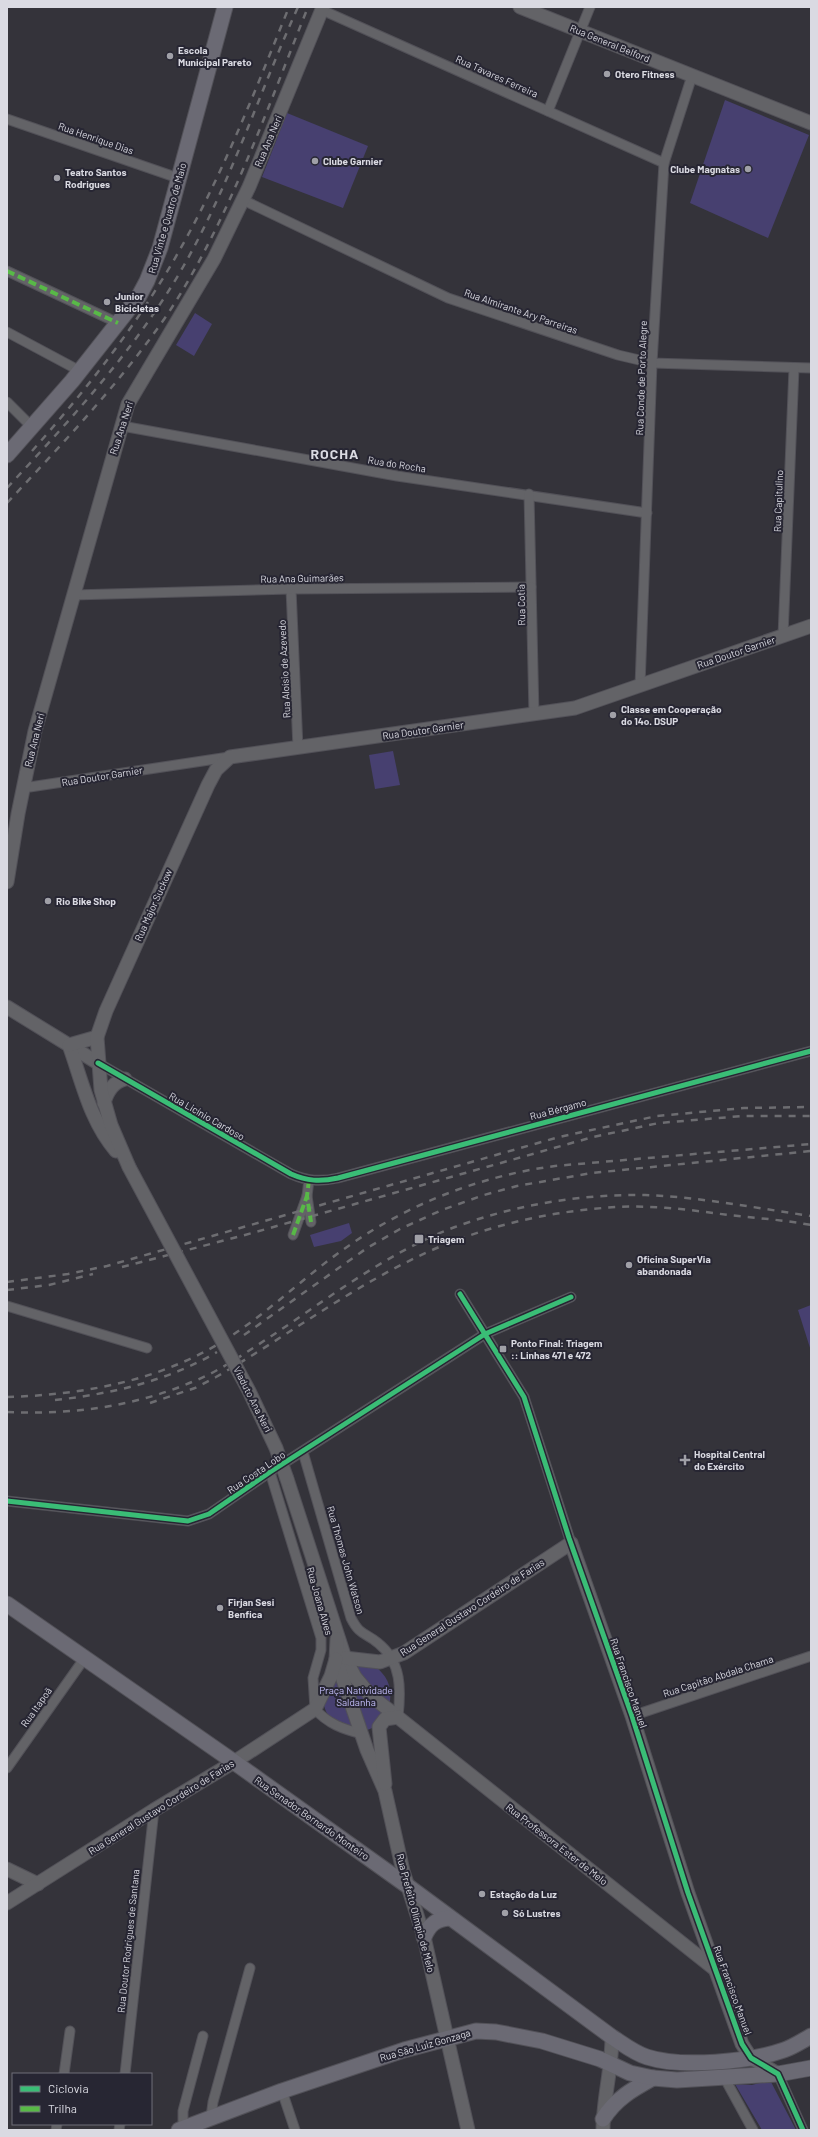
<svg xmlns="http://www.w3.org/2000/svg" width="818" height="2137" viewBox="0 0 818 2137" font-family="Barlow,sans-serif">
<style>
.green{fill:#474070}
.lines{fill:none;stroke-linecap:round;stroke-linejoin:round}
.street-casing{stroke:#525158;stroke-width:11}
.secondary-casing{stroke:#525158;stroke-width:15}
.primary-casing{stroke:#525158;stroke-width:17}
.street{stroke:#636367;stroke-width:9}
.secondary{stroke:#636367;stroke-width:13}
.primary{stroke:#6b6a74;stroke-width:15}
.rail{stroke:#6d6d71;stroke-width:2.5;stroke-dasharray:7 7;stroke-linecap:butt}
.secondary-bridge-casing{stroke:#525158;stroke-width:15;stroke-linecap:butt}
.secondary-bridge{stroke:#636367;stroke-width:13}
.quiet{stroke:#58b947;stroke-width:4;stroke-dasharray:8 4;stroke-linecap:butt}
.cycleway-casing{stroke:#272633;stroke-width:8}
.cycleway{stroke:#3abd76;stroke-width:5}
.poi-dot{fill:#a0a0a7;stroke:#272633;stroke-width:1.5}
.labels{text-anchor:middle;dominant-baseline:central;stroke-width:4;stroke-linejoin:round;paint-order:stroke}
.street-label{font-size:10px;fill:#dadae2;stroke:#272633}
.poi-label{font-size:10px;font-weight:bold;fill:#dadae2;stroke:#272633;text-anchor:start}
.park-label{font-size:10px;fill:#c5bffb;stroke:#272633}
.district-label{font-size:14px;font-weight:bold;letter-spacing:1px;fill:#dadae2;stroke:#272633}
</style>
<rect width="100%" height="100%" fill="#34333a"/>
<g class="green">
<path d="M725,100l84,35 -41,103 -78,-35z"/>
<path d="M287,113l81,33 -25,62 -81,-31z"/>
<path d="M195,313l17,11 -18,32 -18,-11z"/>
<path d="M393,751l7,34 -25,4 -6,-34z"/>
<path d="M349,1223l3,10 -11,8 -27,6 -4,-12z"/>
<path d="M811,1305v46l-13,-41z"/>
<path d="M348,1662c9,1 20,1 28,5 2,1 4,4 6,6 19,20 4,61 -26,58 -5,-1 -10,-5 -14,-7 -15,-7 -17,-11 -20,-28z"/>
<path d="M770,2080l26,50h-34l-27,-46 17,1z"/>
</g>
<g class="lines">
<g class="street-casing">
<g id="street">
<path d="M322,10l342,153"/>
<path d="M548,111l42,-104"/>
<path d="M7,119l171,59"/>
<path d="M243,200l205,98 170,57 34,8 159,5"/>
<path d="M7,271l111,52"/>
<path d="M7,332l73,39"/>
<path d="M7,402l25,25"/>
<path d="M122,426l275,50 250,37"/>
<path d="M529,494l5,221"/>
<path d="M291,589l7,159"/>
<path d="M73,595l218,-6 240,-2"/>
<path d="M783,636l11,-268"/>
<path d="M640,686l12,-323 12,-200 28,-87"/>
<path d="M23,788l206,-31"/>
<path d="M98,1063l193,111c16,7 29,8 47,4l473,-127"/>
<path d="M309,1180l-2,16 4,26"/>
<path d="M293,1235l14,-39"/>
<path d="M460,1294l64,103 47,146"/>
<path d="M7,1306l140,42"/>
<path d="M303,1452l48,166c9,18 14,14 27,25 24,19 23,47 20,74"/>
<path d="M270,1472l51,166v12l-8,28 2,31c13,15 28,20 47,25"/>
<path d="M7,1501l181,20 21,-7 61,-42 215,-138 86,-37"/>
<path d="M632,1716l179,-60"/>
<path d="M7,1768l77,-109"/>
<path d="M64,2074l6,-43"/>
<path d="M125,2074l29,-264"/>
<path d="M778,2074l25,56"/>
<path d="M724,2077l29,53"/>
<path d="M282,2091l13,39"/>
<path d="M211,2117l2,-15 37,-134"/>
<path d="M183,2128v-17l20,-75"/>
<path d="M56,2130l1,-6"/>
<path d="M119,2130l1,-6"/>
</g>
</g>
<g class="secondary-casing">
<g id="secondary">
<path d="M520,7l291,116"/>
<path d="M7,882l11,-68 17,-83 93,-327 86,-145 35,-72 74,-180"/>
<path d="M7,1007l91,56"/>
<path d="M69,1045c13,36 21,76 47,106"/>
<path d="M69,1045l28,-8"/>
<path d="M104,1103c3,-11 9,-21 21,-24"/>
<path d="M129,1167l-18,-42 -10,-35 -4,-53 9,-26 102,-226 8,-15 14,-13 345,-49 236,-82"/>
<path d="M287,1479l58,179 10,19 15,18 347,276"/>
<path d="M337,1639l-1,20 31,91 18,41 18,80 21,66 44,193"/>
<path d="M345,1658l35,4 24,-9 167,-110 61,173 56,177 54,151 9,14 27,16"/>
<path d="M385,1784l-6,-57 6,-8 13,-2"/>
<path d="M7,1869l31,15"/>
<path d="M7,1903l147,-93 80,-48 81,-53 16,-33 5,-17"/>
<path d="M603,2130c0,-31 9,-61 9,-93"/>
</g>
</g>
<g class="primary-casing">
<g id="primary">
<path d="M7,455l65,-74 67,-85 8,-15 13,-33 65,-241"/>
<path d="M7,1604l227,158 175,125 203,150c11,7 22,16 35,20 34,11 103,5 137,-7 9,-3 18,-9 27,-14"/>
<path d="M424,1937c5,-12 12,-18 25,-19"/>
<path d="M603,2119c12,-20 30,-30 50,-41"/>
<path d="M179,2130l103,-39 122,-41 72,-19 20,1 46,9 58,18 30,14 23,5 24,2 101,-6 33,-6"/>
</g>
</g>
<use href="#street" class="street"/>
<use href="#secondary" class="secondary"/>
<use href="#primary" class="primary"/>
<g class="rail">
<path d="M32,451c47,-53 91,-108 128,-168 54,-86 91,-182 129,-276"/>
<path d="M7,488c64,-69 129,-139 176,-221 47,-82 76,-174 115,-260"/>
<path d="M7,503c57,-61 115,-122 162,-191 60,-92 98,-203 139,-305"/>
<path d="M122,1267l123,-32 348,-98 66,-14 84,-7h68"/>
<path d="M7,1282l61,-8 39,-8 452,-129 98,-21 87,-8 67,-1"/>
<path d="M7,1290l42,-5 44,-11"/>
<path d="M244,1335l123,-87 33,-19 42,-19 42,-15 33,-9 75,-13 219,-22"/>
<path d="M7,1397c68,-2 136,-13 197,-45 52,-27 93,-70 140,-103 62,-44 135,-73 211,-83l256,-22"/>
<path d="M55,1400c56,-6 113,-19 162,-48"/>
<path d="M150,1403l45,-15 21,-11c68,-39 130,-86 201,-120 62,-30 131,-46 200,-50 37,-2 75,3 111,8 28,3 56,5 83,10"/>
<path d="M7,1412c63,3 126,-5 185,-30 28,-11 53,-29 78,-45 59,-39 118,-85 185,-110 60,-22 125,-33 190,-32 55,2 111,13 166,21"/>
</g>
<g class="secondary-bridge-casing">
<path id="secondary-bridge" d="M129,1167l120,224 27,57 11,31"/>
</g>
<use href="#secondary-bridge" class="secondary-bridge"/>
<g class="quiet">
<path d="M7,271l111,52"/>
<path d="M309,1180l-2,16 4,26"/>
<path d="M293,1235l14,-39"/>
</g>
<g class="cycleway-casing">
<g id="cycleway">
<path d="M98,1063l193,111c16,7 29,8 47,4l473,-127"/>
<path d="M460,1294l64,103 45,141 63,178 56,177 54,151 9,14 27,16 25,56"/>
<path d="M7,1501l181,20 21,-7 61,-42 215,-138 86,-37"/>
</g>
</g>
<use href="#cycleway" class="cycleway"/>
</g>
<g class="poi-dot">
<circle cx="170" cy="56" r="4"/>
<circle cx="607" cy="74" r="4"/>
<circle cx="315" cy="161" r="4"/>
<circle cx="748" cy="169" r="4"/>
<circle cx="57" cy="178" r="4"/>
<circle cx="107" cy="302" r="4"/>
<circle cx="613" cy="715" r="4"/>
<circle cx="48" cy="901" r="4"/>
<rect x="414" y="1234" width="10" height="10" rx="2"/>
<circle cx="629" cy="1265" r="4"/>
<rect x="499" y="1345" width="8" height="8" rx="2"/>
<path d="M683 1454h4v4h4v4h-4v4h-4v-4h-4v-4h4z"/>
<circle cx="220" cy="1608" r="4"/>
<circle cx="482" cy="1894" r="4"/>
<circle cx="505" cy="1913" r="4"/>
</g>
<g class="labels">
<g class="street-label">
<text transform="translate(610 43) rotate(22)">Rua General Belford</text>
<text transform="translate(497 76) rotate(24)">Rua Tavares Ferreira</text>
<text transform="translate(96 138) rotate(19)">Rua Henrique Dias</text>
<text transform="translate(268 141) rotate(-67)">Rua Ana Neri</text>
<text transform="translate(167 218) rotate(-74)">Rua Vinte e Quatro de Maio</text>
<text transform="translate(521 311) rotate(19)">Rua Almirante Ary Parreiras</text>
<text transform="translate(641 378) rotate(-88)">Rua Conde de Porto Alegre</text>
<text transform="translate(121 428) rotate(-72)">Rua Ana Neri</text>
<text transform="translate(397 464) rotate(9)">Rua do Rocha</text>
<text transform="translate(778 501) rotate(-88)">Rua Capitulino</text>
<text transform="translate(302 578) rotate(-1)">Rua Ana Guimarães</text>
<text transform="translate(521 605) rotate(-91)">Rua Cotia</text>
<text transform="translate(736 652) rotate(-19)">Rua Doutor Garnier</text>
<text transform="translate(284 669) rotate(-93)">Rua Aloísio de Azevedo</text>
<text transform="translate(423 730) rotate(-8)">Rua Doutor Garnier</text>
<text transform="translate(34 740) rotate(-76)">Rua Ana Neri</text>
<text transform="translate(102 776) rotate(-9)">Rua Doutor Garnier</text>
<text transform="translate(153 905) rotate(-66)">Rua Major Suckow</text>
<text transform="translate(558 1109) rotate(-15)">Rua Bérgamo</text>
<text transform="translate(207 1116) rotate(30)">Rua Licínio Cardoso</text>
<text transform="translate(253 1399) rotate(63)">Viaduto Ana Neri</text>
<text transform="translate(256 1472) rotate(-34)">Rua Costa Lobo</text>
<text transform="translate(346 1560) rotate(74)">Rua Thomas John Watson</text>
<text transform="translate(320 1601) rotate(74)">Rua Joana Alves</text>
<text transform="translate(472 1607) rotate(-33)">Rua General Gustavo Cordeiro de Farias</text>
<text transform="translate(718 1676) rotate(-18)">Rua Capitão Abdala Chama</text>
<text transform="translate(629 1683) rotate(71)">Rua Francisco Manuel</text>
<text transform="translate(36 1707) rotate(-55)">Rua Itapoã</text>
<text transform="translate(161 1807) rotate(-32)">Rua General Gustavo Cordeiro de Farias</text>
<text transform="translate(312 1818) rotate(35)">Rua Senador Bernardo Monteiro</text>
<text transform="translate(557 1844) rotate(38)">Rua Professora Ester de Melo</text>
<text transform="translate(416 1913) rotate(75)">Rua Prefeito Olímpio de Melo</text>
<text transform="translate(128 1941) rotate(-84)">Rua Doutor Rodrigues de Santana</text>
<text transform="translate(733 1990) rotate(70)">Rua Francisco Manuel</text>
<text transform="translate(425 2045) rotate(-16)">Rua São Luiz Gonzaga</text>
</g>
<g class="poi-label">
<text x="178" y="50">Escola<tspan x="178" dy="12">Municipal Pareto</tspan></text>
<text x="615" y="74">Otero Fitness</text>
<text x="323" y="161">Clube Garnier</text>
<text x="740" y="169" text-anchor="end">Clube Magnatas</text>
<text x="65" y="172">Teatro Santos<tspan x="65" dy="12">Rodrigues</tspan></text>
<text x="115" y="296">Junior<tspan x="115" dy="12">Bicicletas</tspan></text>
<text x="621" y="709">Classe em Cooperação<tspan x="621" dy="12">do 14o. DSUP</tspan></text>
<text x="56" y="901">Rio Bike Shop</text>
<text x="428" y="1239">Triagem</text>
<text x="637" y="1259">Oficina SuperVia<tspan x="637" dy="12">abandonada</tspan></text>
<text x="511" y="1343">Ponto Final: Triagem<tspan x="511" dy="12">:: Linhas 471 e 472</tspan></text>
<text x="694" y="1454">Hospital Central<tspan x="694" dy="12">do Exército</tspan></text>
<text x="228" y="1602">Firjan Sesi<tspan x="228" dy="12">Benfica</tspan></text>
<text x="490" y="1894">Estação da Luz</text>
<text x="513" y="1913">Só Lustres</text>
</g>
<g class="park-label">
<text x="356" y="1690">Praça Natividade<tspan x="356" dy="12">Saldanha</tspan></text>
</g>
<g class="district-label">
<text x="335" y="453">ROCHA</text>
</g>
</g>
<rect width="818" height="2137" fill="none" stroke="#dadae2" stroke-width="16"/>
<rect x="12" y="2073" width="140" height="52" fill="#272633" stroke="#6f6e79"/>
<rect x="20" y="2086" width="20" height="6" fill="#3abd76" stroke="#6f6e79"/>
<text x="48" y="2093" font-size="12" fill="#dadae2">Ciclovia</text>
<rect x="20" y="2106" width="20" height="6" fill="#58b947" stroke="#6f6e79"/>
<text x="48" y="2113" font-size="12" fill="#dadae2">Trilha</text>
</svg>
